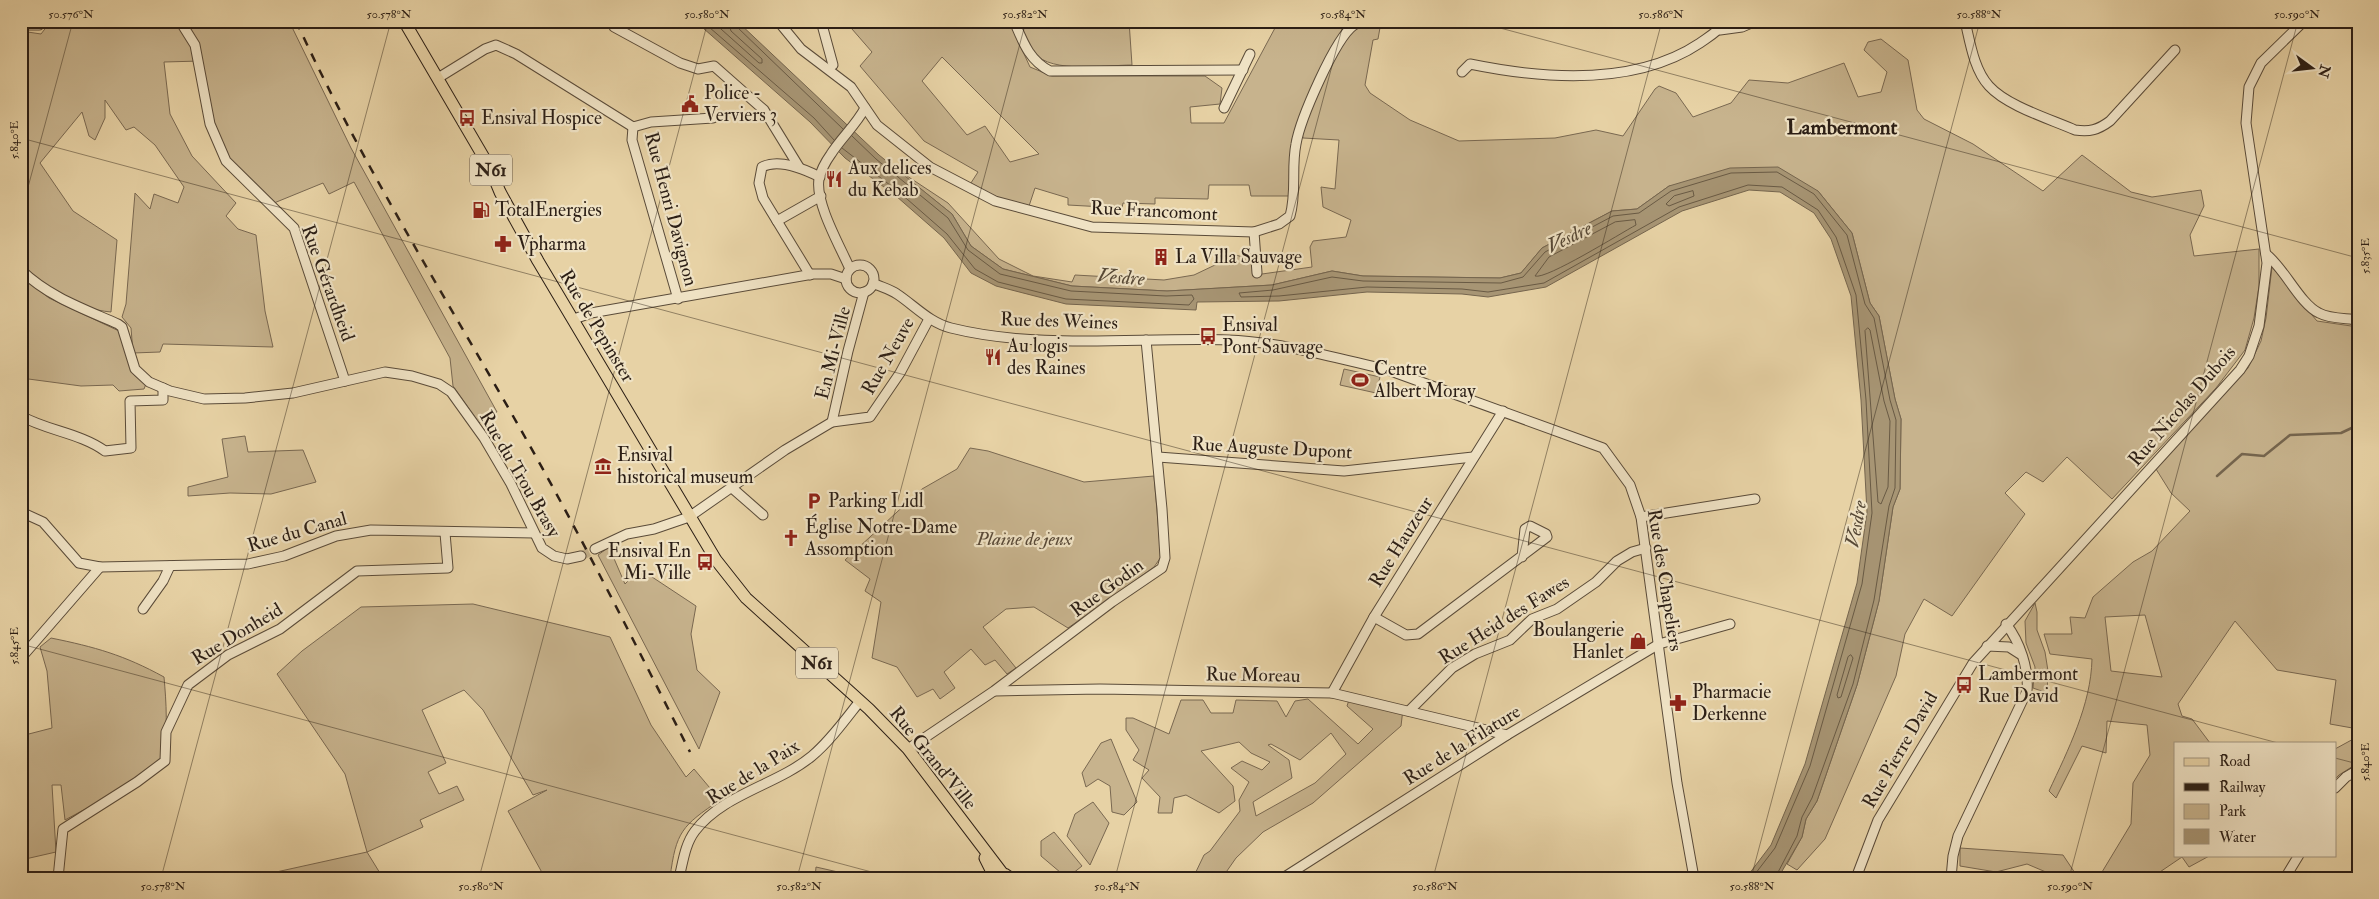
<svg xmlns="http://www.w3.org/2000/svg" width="2379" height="899" viewBox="0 0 2379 899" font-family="'IM FELL Double Pica',serif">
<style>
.green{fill:#c7b38d;stroke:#796851;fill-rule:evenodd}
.water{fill:#a79574;stroke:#75654e}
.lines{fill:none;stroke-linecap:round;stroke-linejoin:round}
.shore{stroke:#695a44;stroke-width:1}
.stream{stroke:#75654e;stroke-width:2.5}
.minor-tunnel{stroke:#c1ae88;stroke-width:9;stroke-dasharray:9 4.5;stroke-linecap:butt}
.minor-casing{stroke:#5a4b39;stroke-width:11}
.major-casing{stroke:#2b1e15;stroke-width:13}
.highway-casing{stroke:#2b1e15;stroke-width:16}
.minor{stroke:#efe2c4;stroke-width:9}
.major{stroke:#e7d2a5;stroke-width:11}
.highway{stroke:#e7d2a5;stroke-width:14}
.rail{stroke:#2b1e15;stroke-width:2.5;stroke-dasharray:9 9;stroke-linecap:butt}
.ticks{fill:none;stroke:#2b1e15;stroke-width:1;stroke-opacity:0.45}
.labels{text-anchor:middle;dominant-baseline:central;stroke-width:4.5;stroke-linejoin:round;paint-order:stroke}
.shield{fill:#efe2c4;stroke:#66594a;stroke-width:1}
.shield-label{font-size:18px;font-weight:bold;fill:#2b1e15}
.poi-label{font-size:19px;fill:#2b1e15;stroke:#efe2c4;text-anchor:start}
.street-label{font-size:19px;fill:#2b1e15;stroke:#efe2c4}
.park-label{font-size:19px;font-style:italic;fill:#5a4b39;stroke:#efe2c4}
.water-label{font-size:20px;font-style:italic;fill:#564836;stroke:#efe2c4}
.quarter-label{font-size:21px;font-weight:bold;fill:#2b1e15;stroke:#efe2c4}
.neatline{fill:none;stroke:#2b1e15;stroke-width:2}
.ticks-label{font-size:12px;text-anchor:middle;fill:#2b1e15}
</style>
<rect width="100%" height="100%" fill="#e7d2a5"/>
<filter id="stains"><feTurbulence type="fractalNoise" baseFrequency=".004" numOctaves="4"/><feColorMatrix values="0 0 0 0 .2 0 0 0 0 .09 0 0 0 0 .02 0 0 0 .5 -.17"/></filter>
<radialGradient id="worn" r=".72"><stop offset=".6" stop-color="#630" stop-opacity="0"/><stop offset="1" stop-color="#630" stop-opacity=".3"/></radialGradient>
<g class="green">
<path d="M51,21h238l62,127 146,264 -18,11 -26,-37 -3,-28 -96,-176 -25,12 -6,-11 -49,20 -32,-29 -23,-30 -18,-83 -37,1 6,52 22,42 44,47 -10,13 12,13 18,6 9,76 8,36 -110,-3 -3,8 -27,1 -2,-25 -9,-11 4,-13 9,-111 15,16 4,-15 24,9 6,-16 -29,-42 -21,-18 -8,3 -21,-30v18l-10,22 -6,-4 -7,-24 -42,51 33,48 44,29 -6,72c-35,-3 -63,-24 -90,-46v-235l20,3z"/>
<path d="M845,21h164l21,46 22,9h153l17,12 -2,16 -30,3 1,16h33l51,-95 10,-7h70l-63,118 -2,57h-39l-2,-11h-40l-1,14 -53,-1v6l-32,-1 -1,5 -54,-3v-7l-33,-10 -7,21 -59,-23 9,-14 -54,-31 -64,-75 12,-14zM942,57l97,97 -29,8 -25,-36 -18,9 -45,-54z"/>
<path d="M1019,21h110l3,44c-26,0 -80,9 -98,-12 -7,-8 -11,-22 -15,-32z"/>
<path d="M1381,22l-3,17 -5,1 -8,45 5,8 40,27 49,21 96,-3 41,-8 27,6 32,-47 4,-3 17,7 17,24 38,-14 18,-23 39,3 56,-20 14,34 23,-5 6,-20 -23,-22 4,-8 13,-3 27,21 9,50 7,9 49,25 70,47 39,-36 49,37 21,5 49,-7 3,16 -14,29 4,21 65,-7v37l-5,32 -9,32 -29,38 -104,111 -45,-42 -24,25 -17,-10 -21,21 20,21 -73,102 -28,-17 -19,35 -9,42 -71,163 -28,31 -10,-6 15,-27 4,-18 11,-18 40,-116 22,-84 14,-94 7,-18 1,-70 -6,-20 -16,-83 -9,-13 -18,-70 -34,-42 -149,-5 -32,23 -25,2 -70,37 -21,25 -21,5 -137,-2 -31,-5 -60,14 -51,3 -54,3 -95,-5 -69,-17 -32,-23 -19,-32 -60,-48 56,37 51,56 34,17 39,6 3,-7 89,5 30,-5 42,-20 13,4 13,15 50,-7 -2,-20 3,-6 33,-4 5,-17 -28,-13 -2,-20 14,2 4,-49 -36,-2 -2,-10 32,-71 22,-32z"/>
<path d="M2272,267l45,54 41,6v370h-3l3,32 -28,-5 6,-44 -59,-10 -42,-49 -57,83 4,12 10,3 18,24h-35v112h36l-22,12 -7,-10 -31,21h-91l-33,-14 -31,8 -36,-6v-18l103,7 14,21 22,1 32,-53 2,-41 17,-28 -3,-30 -40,-4 -1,32 -24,-7 -26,52 -7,-7c19,-41 42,-86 43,-132l-42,-5 -6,-20h28l-2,-17 15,1 8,-21 40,-35 19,-11 38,-40 -19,-18 -15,-24 92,-101 13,-27 5,-23zM2145,615l17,62 -51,-6 -6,-54z"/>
<path d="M21,276l28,22 70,33 15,44 12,9 -2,5 -25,2 -6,-6 -32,1 -60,-8z"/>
<path d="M1344,369l36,8 -4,16 -36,-8z"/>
<path d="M245,436l3,16 55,-2 13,32 -45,12 -41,-1 -42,3v-9l40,-10 -6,-38z"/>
<path d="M970,448l18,3 96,31 70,-6 7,81 -7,10 -86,61 -34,-21 -28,2 -23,18 33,41 -9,6 -12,-14 -10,5 -14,-16 -27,23 11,16 -15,11 -7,-10 -16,8 -20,-30 -25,-9 9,-56 -16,-11 5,-12 -25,-19 77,-71 35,-20z"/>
<path d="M609,547l16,37 15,-15 56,37 -5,28 6,36 23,22 -21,57 -101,-194z"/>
<path d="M2035,603l2,9v18l8,22 3,19 -1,22 -14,-5 2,-21 -9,-24 -1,-22z"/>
<path d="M473,604l137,33 41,88 35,52 8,-8 26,31c-38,26 -44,31 -50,78h-125l-37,-67 39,-21 -14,5 -50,-85 -19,-20 -42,20 24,53 -18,9 11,22 18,-8 7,14 -44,20 3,7 -56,25 16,26h-134l118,-26 -22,-78 -68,-100 25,-23 59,-44z"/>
<path d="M51,638c44,9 73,17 113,39 2,23 5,58 -3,81 -6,16 -78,52 -96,62l-4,-35h-9l4,67 -35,8v-124l31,-8 -5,-57 -7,-24z"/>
<path d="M1350,697l53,12 -2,17 -88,77 -50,29 -27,26 -14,20h-29l11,-23 6,-4 30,-40 -1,-11 10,-18 -18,-14 11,-7 20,9 8,-8 -19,-9 -12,-11 -38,9 32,35 2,15 -16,12 -33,-18 -12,3 -2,15h-14l2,-16 -18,-19 7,-8 -16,-10 6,-10 -13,-20v-12h7l36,16 12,-34h22l8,13h22l3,-13 41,1 9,16 9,-16 13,-2 50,45 15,-15 -26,-23zM1331,733l15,21 -31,29 -59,33 -3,-14 39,-24 -3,-18 -21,-15 3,-1 29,16z"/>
<path d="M2358,731v32l-19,12 -4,4v-30l22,-12z"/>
<path d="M1111,739l26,63 -13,13 -12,-3 -2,-26 -12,-7 -12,8 -4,-14 19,-30z"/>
<path d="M1093,802l16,21 -19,42 -23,-29 8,-22z"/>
<path d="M1054,832l28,34 -15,12 -26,-22v-15z"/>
<path d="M816,867l44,10 -45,1z"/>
</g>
<path class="water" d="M695,21h42l142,134 73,59 19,32 32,23 69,17 95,5 105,-6 60,-14 31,5 137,2 21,-5 21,-25 70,-37 25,-2 32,-23 61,-18 48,-1 40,24 34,42 18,70 9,13 16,83 6,20 -1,70 -7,18 -14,94 -22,84 -40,116 -11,18 -4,18 -24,41h-32l25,-33 34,-81 52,-181 10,-71 -6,-112 -10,-104 -20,-57 -17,-26 -34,-21 -31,-2 -67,21 -136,76 -58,10 -26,-3 -95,-2 -88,9 -82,1 -1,8 -130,-6 -70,-18 -25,-13 -27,-35 -48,-42 -51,-38 -35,-36z"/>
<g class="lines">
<g class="shore">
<path d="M702,21l112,97 20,22"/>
<path d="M712,21l47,42h3v-4l-31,-28 -3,-10"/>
<path d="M735,21l2,6 106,102"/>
<path d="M842,148l57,44 48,42 28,35 23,13 68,17 123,6 5,-6 -2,-4 -26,1 -95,-5 -71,-17 -32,-24 -20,-32 -72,-59 -24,-23"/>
<path d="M1693,191l1,5 -25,10 -3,-2 8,-8z"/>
<path d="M1635,220l1,5c-15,8 -90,55 -101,51l14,-19 66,-35z"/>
<path d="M1868,328l2,2 14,71 6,20 -2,66 -7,17 -3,-2 -13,-171z"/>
<path d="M1851,655l2,3 -12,39 -3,1 -1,-3 11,-38z"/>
<path d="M1752,878l23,-30 35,-82 52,-182 10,-71 -6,-113 -10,-105 -20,-58 -18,-27 -36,-23 -34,-2 -69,22 -135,76 -56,9 -26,-3 -95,-2 -88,9 -38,1 -2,-4 34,-3 59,-13 31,4 138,2 22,-6 22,-25 68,-36 26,-3 32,-22 60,-18 46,-1 37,22 33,41 18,69 9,14 16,82 6,20 -1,68 -6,18 -15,94 -21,84 -41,114 -10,19 -5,19 -22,42"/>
</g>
<path class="stream" d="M2217,476l25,-22 22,2 26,-21 51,-2 17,-8"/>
<path class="minor-tunnel" d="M581,556l14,-7"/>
<g class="minor-casing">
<g id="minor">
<path d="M180,21l15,24 15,79 16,37 68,67 51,153"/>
<path d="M778,21l23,28 50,38 26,38 53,42 65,34 97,26 162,5 25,-8 11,-8c7,-24 1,-48 6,-72 4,-24 39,-106 58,-119 4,-3 13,-3 18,-4"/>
<path d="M821,21l12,44"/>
<path d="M1014,21c9,21 15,39 36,50l193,-1"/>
<path d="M1965,21c5,21 9,49 24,65 18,20 61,33 86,44 15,2 23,0 35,-9l65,-71"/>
<path d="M21,25h18"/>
<path d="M614,27l66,36 18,6 16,-3 50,44 35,57"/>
<path d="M1720,30l22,-3 14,-6"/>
<path d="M1462,72l8,-8c73,15 166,22 230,-21 10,-7 19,-12 26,-22"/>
<path d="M438,78l47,-29 11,-4 20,9 117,73"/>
<path d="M1224,108l26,-54"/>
<path d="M633,127l-1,13 46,159"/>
<path d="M633,127l18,-5 62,-4"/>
<path d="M777,221l44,-25"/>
<path d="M1254,232l3,41"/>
<path d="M2266,254c19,15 34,50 53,59 11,6 26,5 39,7"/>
<circle cx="860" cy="279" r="14"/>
<path d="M850,269c-10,-23 -35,-66 -31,-90 2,-9 7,-18 12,-25 10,-16 25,-29 34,-46"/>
<path d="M21,270c28,27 63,39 97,54l4,3 13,42 14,13 21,9 34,8 41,-1 48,-5 92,-21 27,4 27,8 12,8 33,46 27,46 31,64 12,8 13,3 14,-3"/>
<path d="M810,275l-47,-77 -4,-15 3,-16c17,-9 42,2 58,10"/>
<path d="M873,283c8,4 17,6 24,11 18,12 33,29 54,34 88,22 186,9 277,12 53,2 108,18 160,30l215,78 27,37 11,32 36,266 17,95"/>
<path d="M574,319l17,-6 222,-39h18l15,5"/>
<path d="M21,416c27,15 59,17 84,35l26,-3 -1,-47 33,-1v-12"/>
<path d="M832,422l16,-71 16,-59"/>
<path d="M1158,457l186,14 129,-14"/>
<path d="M731,487l32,28"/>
<path d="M21,512l22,10 36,41 21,4 148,-3 36,-8 52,-20 35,-6 163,3"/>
<path d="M1641,517l114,-18"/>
<path d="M595,549l32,-15 27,-5 35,-12 96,-67 47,-28 38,-5 30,-44 29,-54"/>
<path d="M143,609l20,-28 7,-15"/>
<path d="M1374,617l32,18 12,-1 129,-97 -1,-3 -16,-8 -5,3 -3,28"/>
<path d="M1987,646l22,1 11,7"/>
<path d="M21,658l79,-91"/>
<path d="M995,691l105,-2 232,4 175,42"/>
<path d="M1332,693l42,-76 129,-206"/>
<path d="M1409,711l43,-43 23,-14 35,-14 22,-21 25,-10 39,-27 21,-21 15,-9 14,-4"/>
<path d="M908,749l86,-58 118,-89 50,-34 3,-10 -3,-49 -16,-169"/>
<path d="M2335,788l11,-11 12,-7"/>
<path d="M58,878l5,-49 74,-47 28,-21 1,-29 22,-47 40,-30 52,-26 77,-58 91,-3 -3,-35"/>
<path d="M679,878c4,-16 6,-34 16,-47 28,-37 82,-46 117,-75 18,-15 33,-36 48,-55"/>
<path d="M1283,878l224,-143 152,-91 71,-20"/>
<path d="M1856,878l22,-58 95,-157 267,-293 9,-14 10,-30 8,-63 -21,-140 3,-36 12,-24 43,-42"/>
<path d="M1951,878l2,-22 5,-20 69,-145c2,-22 -7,-49 -21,-67"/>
<path d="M2285,878l14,-23"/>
</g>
</g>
<g class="major-casing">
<g id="major">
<path d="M404,21l86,147 10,24 38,69 178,299 30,38 123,111 39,40 98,129"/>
<path d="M985,858l10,20"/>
</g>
</g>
<g class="highway-casing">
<path id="highway" d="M1005,876l2,2"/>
</g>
<use href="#minor" class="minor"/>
<use href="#major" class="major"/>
<use href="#highway" class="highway"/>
<path class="rail" d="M296,21c63,137 142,264 217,395 63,110 120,223 177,336"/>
</g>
<path class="ticks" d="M1474,21l884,237M21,138l2257,605M21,213l52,-192M21,644l873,234M2335,758l23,6M161,878l230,-857M479,878l229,-857M797,878l229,-857M1115,878l229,-857M1433,878l229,-857M1751,878l229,-857M2069,878l229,-857"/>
<defs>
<g id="civic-bare" transform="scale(1.35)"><path d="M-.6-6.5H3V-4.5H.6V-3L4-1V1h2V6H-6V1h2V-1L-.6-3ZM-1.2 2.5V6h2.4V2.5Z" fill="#8f2418" stroke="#efe2c4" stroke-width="2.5" paint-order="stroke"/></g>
<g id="bus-bare" transform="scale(1.35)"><path d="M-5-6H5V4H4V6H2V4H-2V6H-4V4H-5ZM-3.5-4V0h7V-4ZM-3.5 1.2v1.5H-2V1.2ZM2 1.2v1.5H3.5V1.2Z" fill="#8f2418" stroke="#efe2c4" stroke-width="2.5" paint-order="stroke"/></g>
<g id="restaurant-bare" transform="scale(1.35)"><path d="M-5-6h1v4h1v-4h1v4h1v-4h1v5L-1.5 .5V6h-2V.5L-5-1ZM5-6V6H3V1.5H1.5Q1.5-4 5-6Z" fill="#8f2418" stroke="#efe2c4" stroke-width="2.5" paint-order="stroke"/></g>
<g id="fuel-bare" transform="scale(1.35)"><path d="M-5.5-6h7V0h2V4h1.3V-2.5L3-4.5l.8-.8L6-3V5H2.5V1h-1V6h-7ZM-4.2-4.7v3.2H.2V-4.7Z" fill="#8f2418" stroke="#efe2c4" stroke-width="2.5" paint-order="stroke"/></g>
<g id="pharmacy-bare" transform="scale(1.35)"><path d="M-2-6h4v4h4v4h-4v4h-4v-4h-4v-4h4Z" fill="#8f2418" stroke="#efe2c4" stroke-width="2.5" paint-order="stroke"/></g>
<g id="building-bare" transform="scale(1.35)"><path d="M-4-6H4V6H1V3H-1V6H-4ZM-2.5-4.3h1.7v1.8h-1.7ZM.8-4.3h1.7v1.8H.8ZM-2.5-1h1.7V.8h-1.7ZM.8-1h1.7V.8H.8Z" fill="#8f2418" stroke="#efe2c4" stroke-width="2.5" paint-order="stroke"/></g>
<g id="stadium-bare" transform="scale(1.35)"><path d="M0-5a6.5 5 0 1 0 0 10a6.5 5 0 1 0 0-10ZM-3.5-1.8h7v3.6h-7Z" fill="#8f2418" stroke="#efe2c4" stroke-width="2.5" paint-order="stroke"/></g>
<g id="museum-bare" transform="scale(1.35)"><path d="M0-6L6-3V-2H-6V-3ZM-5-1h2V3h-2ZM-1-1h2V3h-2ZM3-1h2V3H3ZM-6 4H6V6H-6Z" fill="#8f2418" stroke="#efe2c4" stroke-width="2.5" paint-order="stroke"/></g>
<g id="parking-bare" transform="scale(1.35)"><path d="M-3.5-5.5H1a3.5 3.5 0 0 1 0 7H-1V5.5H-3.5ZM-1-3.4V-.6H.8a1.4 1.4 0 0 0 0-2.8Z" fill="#8f2418" stroke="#efe2c4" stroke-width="2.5" paint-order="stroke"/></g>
<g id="church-bare" transform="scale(1.35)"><path d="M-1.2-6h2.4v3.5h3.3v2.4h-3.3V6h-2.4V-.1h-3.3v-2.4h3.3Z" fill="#8f2418" stroke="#efe2c4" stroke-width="2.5" paint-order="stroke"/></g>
<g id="shop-bare" transform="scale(1.35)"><path d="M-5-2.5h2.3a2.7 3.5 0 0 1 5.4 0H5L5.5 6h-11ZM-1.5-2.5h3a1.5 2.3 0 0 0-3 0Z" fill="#8f2418" stroke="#efe2c4" stroke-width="2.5" paint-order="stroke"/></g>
</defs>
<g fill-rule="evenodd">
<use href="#civic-bare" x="690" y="104"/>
<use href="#bus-bare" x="467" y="118"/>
<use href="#restaurant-bare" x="834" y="179"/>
<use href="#fuel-bare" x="481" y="210"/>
<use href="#pharmacy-bare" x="503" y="244"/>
<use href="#building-bare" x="1161" y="257"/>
<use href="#bus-bare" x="1208" y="336"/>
<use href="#restaurant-bare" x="993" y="357"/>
<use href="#stadium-bare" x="1360" y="380"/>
<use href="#museum-bare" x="603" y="466"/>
<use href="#parking-bare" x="814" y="501"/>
<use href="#church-bare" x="791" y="538"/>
<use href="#bus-bare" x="705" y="562"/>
<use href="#shop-bare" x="1638" y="641"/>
<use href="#bus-bare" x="1964" y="685"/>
<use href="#pharmacy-bare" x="1678" y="703"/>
</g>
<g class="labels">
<g class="shield">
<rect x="470" y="154.5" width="42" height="31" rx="4"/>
<rect x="796" y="647.5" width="42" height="31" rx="4"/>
</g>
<g class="shield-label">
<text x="491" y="170">N61</text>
<text x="817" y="663">N61</text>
</g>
<g class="poi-label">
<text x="704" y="93">Police -<tspan x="704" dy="22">Verviers 3</tspan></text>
<text x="481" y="118">Ensival Hospice</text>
<text x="848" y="168">Aux delices<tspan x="848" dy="22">du Kebab</tspan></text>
<text x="495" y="210">TotalEnergies</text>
<text x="517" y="244">Vpharma</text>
<text x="1175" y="257">La Villa Sauvage</text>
<text x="1222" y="325">Ensival<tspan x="1222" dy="22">Pont Sauvage</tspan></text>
<text x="1007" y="346">Au logis<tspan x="1007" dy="22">des Raines</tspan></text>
<text x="1374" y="369">Centre<tspan x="1374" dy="22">Albert Moray</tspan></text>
<text x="617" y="455">Ensival<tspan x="617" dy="22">historical museum</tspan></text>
<text x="828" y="501">Parking Lidl</text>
<text x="805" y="527">Église Notre-Dame<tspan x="805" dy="22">Assomption</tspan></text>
<text x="691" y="551" text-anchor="end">Ensival En<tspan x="691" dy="22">Mi-Ville</tspan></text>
<text x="1624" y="630" text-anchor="end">Boulangerie<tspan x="1624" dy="22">Hanlet</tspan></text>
<text x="1978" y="674">Lambermont<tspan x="1978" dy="22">Rue David</tspan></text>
<text x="1692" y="692">Pharmacie<tspan x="1692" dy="22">Derkenne</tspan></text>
</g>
<g class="street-label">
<text transform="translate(671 209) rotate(75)">Rue Henri Davignon</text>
<text transform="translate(1154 211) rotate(3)">Rue Francomont</text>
<text transform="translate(328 283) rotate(70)">Rue Gérardheid</text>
<text transform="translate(1059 321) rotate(2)">Rue des Weines</text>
<text transform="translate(597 326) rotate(59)">Rue de Pepinster</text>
<text transform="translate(833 353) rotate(-76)">En Mi-Ville</text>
<text transform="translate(888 356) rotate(-60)">Rue Neuve</text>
<text transform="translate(2182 406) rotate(-49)">Rue Nicolas Dubois</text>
<text transform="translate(1272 448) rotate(3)">Rue Auguste Dupont</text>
<text transform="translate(520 474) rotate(60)">Rue du Trou Brasy</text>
<text transform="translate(297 532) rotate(-16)">Rue du Canal</text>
<text transform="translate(1401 542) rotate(-58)">Rue Hauzeur</text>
<text transform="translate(1665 580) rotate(81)">Rue des Chapeliers</text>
<text transform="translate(1107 588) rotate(-36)">Rue Godin</text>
<text transform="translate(1504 620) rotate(-32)">Rue Heid des Fawes</text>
<text transform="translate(237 634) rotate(-31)">Rue Donheid</text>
<text transform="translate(1253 675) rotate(1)">Rue Moreau</text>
<text transform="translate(1462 745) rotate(-32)">Rue de la Filature</text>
<text transform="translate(1900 750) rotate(-60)">Rue Pierre David</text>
<text transform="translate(933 758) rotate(51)">Rue Grand'Ville</text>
<text transform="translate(753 772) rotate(-32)">Rue de la Paix</text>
</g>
<g class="park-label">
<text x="1024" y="539">Plaine de jeux</text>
</g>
<g class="water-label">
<text transform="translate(1569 237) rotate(-26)">Vesdre</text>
<text transform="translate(1121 277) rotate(4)">Vesdre</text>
<text transform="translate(1856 524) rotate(-80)">Vesdre</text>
</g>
<g class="quarter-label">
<text x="1842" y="127">Lambermont</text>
</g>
</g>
<rect width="2379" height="899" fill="none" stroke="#e7d2a5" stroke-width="55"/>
<rect x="2174" y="742" width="162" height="115" fill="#efe2c4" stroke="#a1947e"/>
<rect x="2184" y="758" width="25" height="8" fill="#e7d2a5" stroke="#a1947e"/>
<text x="2219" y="766" font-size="15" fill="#2b1e15">Road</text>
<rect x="2184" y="783" width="25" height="8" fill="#2b1e15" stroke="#a1947e"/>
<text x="2219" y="792" font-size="15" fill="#2b1e15">Railway</text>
<rect x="2184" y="804" width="25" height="15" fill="#c7b38d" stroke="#a1947e"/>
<text x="2219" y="816" font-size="15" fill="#2b1e15">Park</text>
<rect x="2184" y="829" width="25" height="15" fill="#a79574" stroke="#a1947e"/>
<text x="2219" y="842" font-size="15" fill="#2b1e15">Water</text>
<g transform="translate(2312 68) rotate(105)" stroke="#efe2c4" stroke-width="4" paint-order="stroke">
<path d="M0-4L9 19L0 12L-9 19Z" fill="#2b1e15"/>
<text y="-8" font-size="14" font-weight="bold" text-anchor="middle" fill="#2b1e15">N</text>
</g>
<rect x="28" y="28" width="2324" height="844" class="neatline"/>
<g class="ticks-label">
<text x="71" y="18">50.576°N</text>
<text x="389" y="18">50.578°N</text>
<text x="707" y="18">50.580°N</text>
<text x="1025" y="18">50.582°N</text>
<text x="1343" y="18">50.584°N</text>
<text x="1661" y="18">50.586°N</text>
<text x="1979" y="18">50.588°N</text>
<text x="2297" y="18">50.590°N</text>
<text transform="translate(14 140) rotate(-90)" y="4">5.840°E</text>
<text transform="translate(2365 256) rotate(-90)" y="4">5.835°E</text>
<text transform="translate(14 646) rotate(-90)" y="4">5.845°E</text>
<text transform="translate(2365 762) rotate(-90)" y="4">5.840°E</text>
<text x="163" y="890">50.578°N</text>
<text x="481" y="890">50.580°N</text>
<text x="799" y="890">50.582°N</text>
<text x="1117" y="890">50.584°N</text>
<text x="1435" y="890">50.586°N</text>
<text x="1752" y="890">50.588°N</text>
<text x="2070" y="890">50.590°N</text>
</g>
<rect width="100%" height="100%" filter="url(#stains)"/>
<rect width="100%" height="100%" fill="url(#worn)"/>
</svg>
